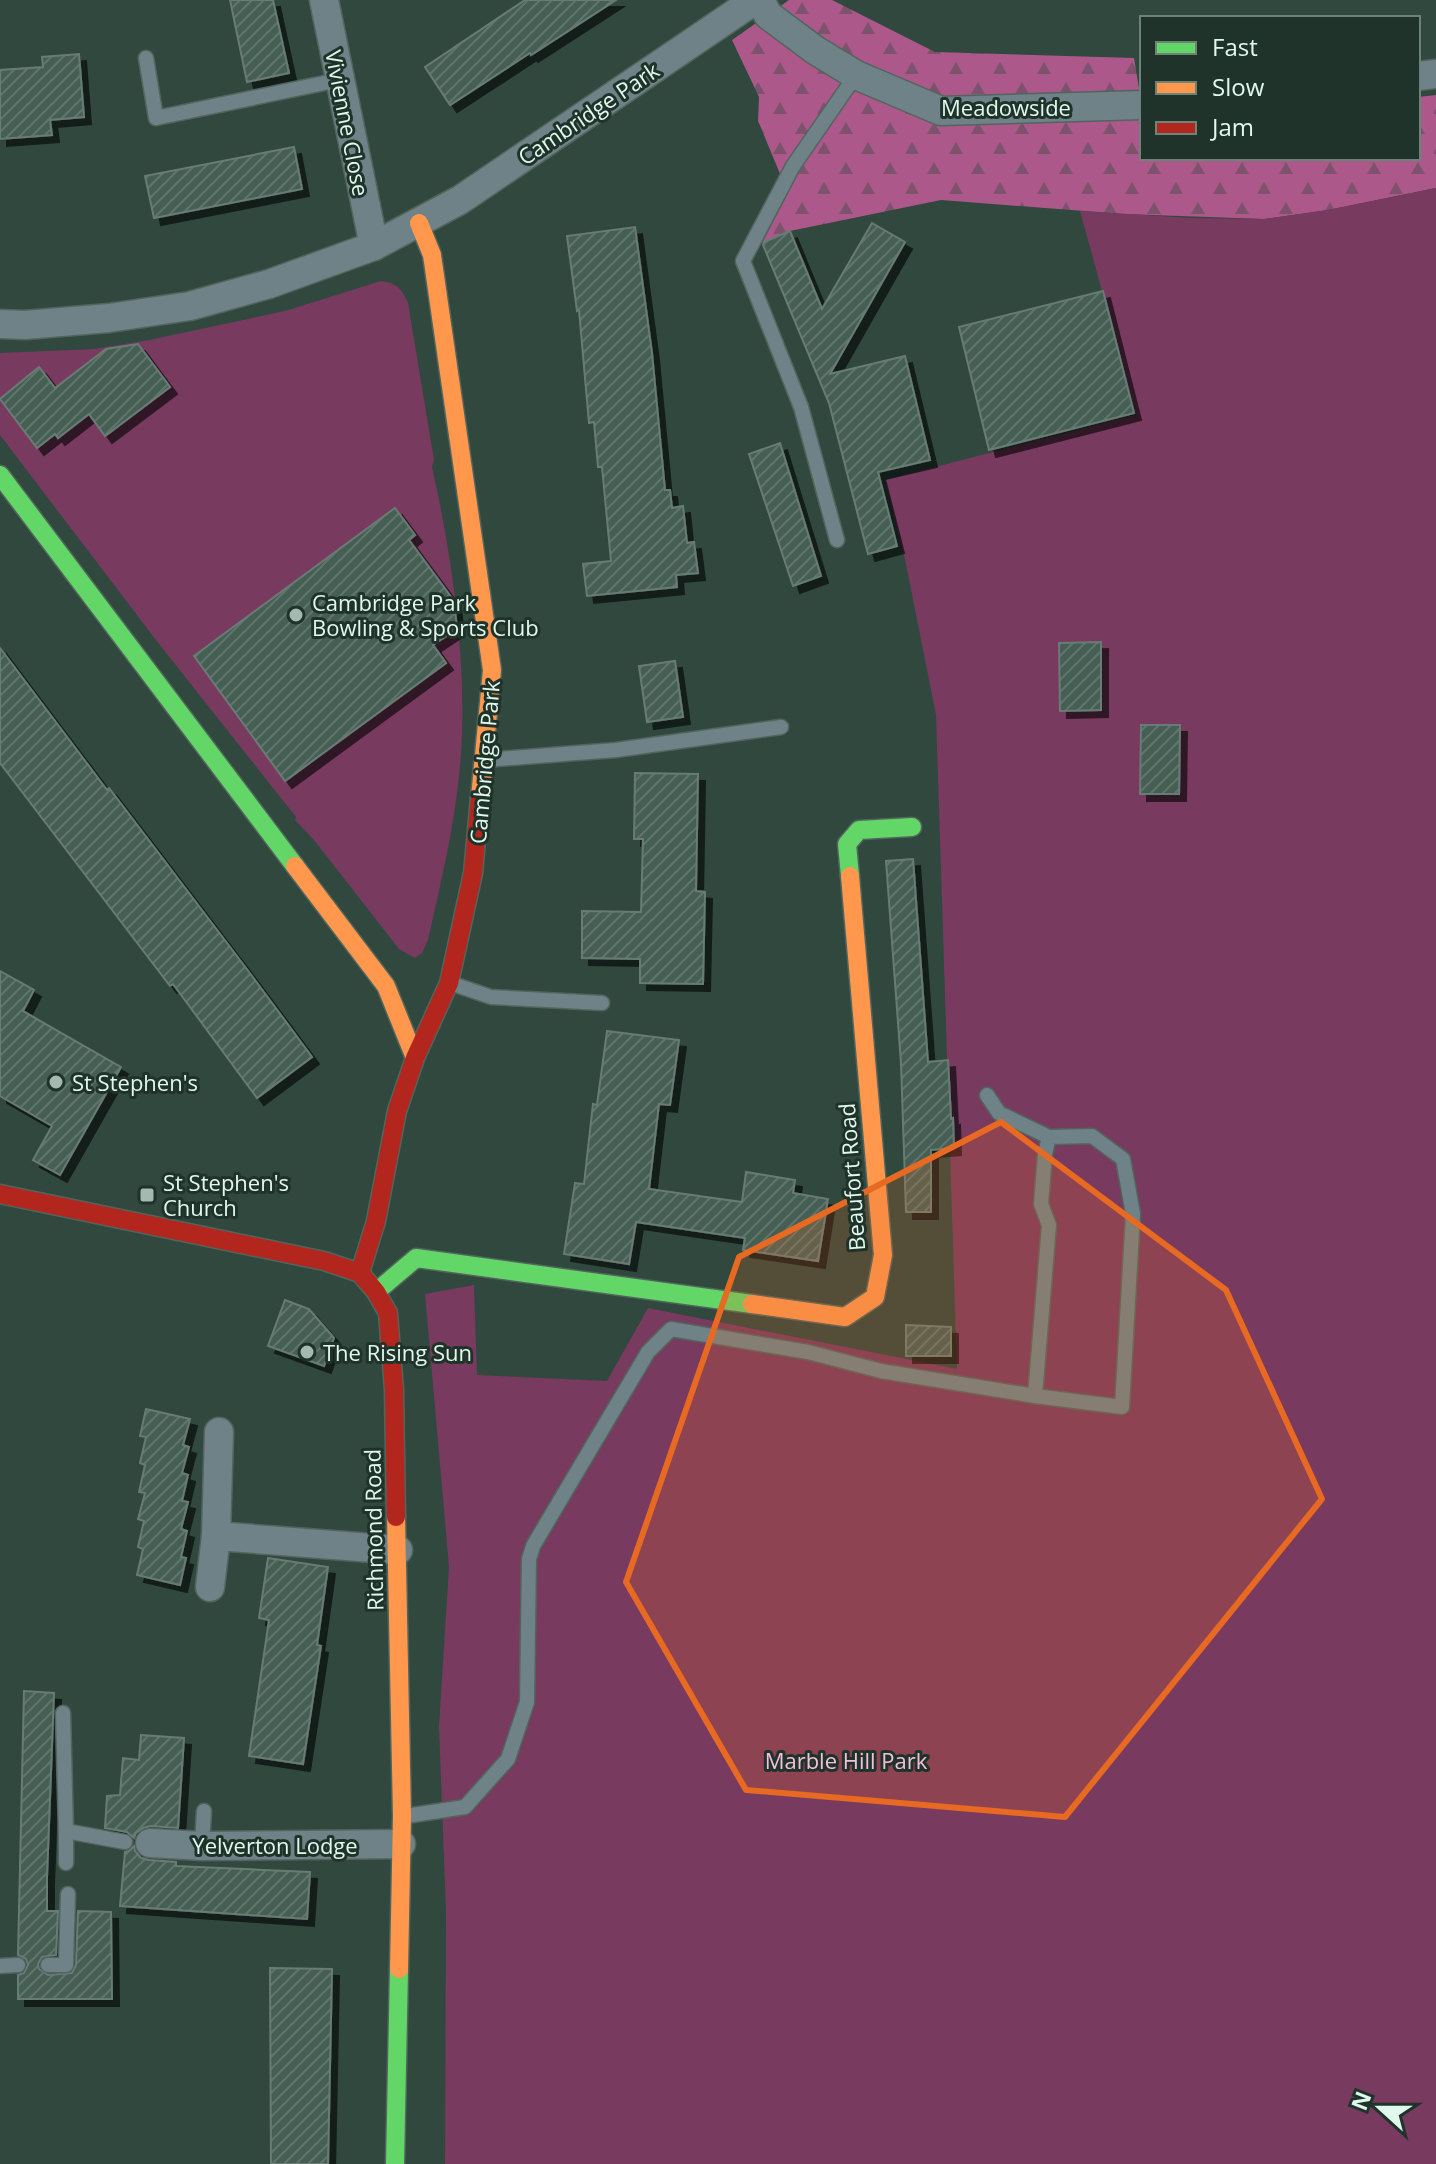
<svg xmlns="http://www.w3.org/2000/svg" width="1436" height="2164" viewBox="0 0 1436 2164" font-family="'Open Sans',sans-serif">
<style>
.forest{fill:url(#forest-firs)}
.park{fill:#783a5f}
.building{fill:url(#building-hatch);stroke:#687c74;stroke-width:2;filter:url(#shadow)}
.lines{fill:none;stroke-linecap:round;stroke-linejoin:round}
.lane-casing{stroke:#52655d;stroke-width:17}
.street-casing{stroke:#52655d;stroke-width:31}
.fast-casing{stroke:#52655d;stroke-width:21}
.slow-casing{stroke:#52655d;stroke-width:21}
.jam-casing{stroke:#52655d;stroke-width:21}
.lane{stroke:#6e8287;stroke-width:14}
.street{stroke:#6e8287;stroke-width:28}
.fast{stroke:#63d668;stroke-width:18}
.slow{stroke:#ff974d;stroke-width:18}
.jam{stroke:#b3261e;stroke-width:18}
.marked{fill:#e76922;fill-opacity:0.2;stroke:#e76922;stroke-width:6;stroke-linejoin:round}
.poi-dot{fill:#a3bab0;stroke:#1f332a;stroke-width:3}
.labels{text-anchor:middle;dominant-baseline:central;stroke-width:6;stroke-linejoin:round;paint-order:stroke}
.street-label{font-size:22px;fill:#e1f8ed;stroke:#1f332a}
.poi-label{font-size:22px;fill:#e1f8ed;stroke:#1f332a;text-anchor:start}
.park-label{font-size:22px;fill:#f4bfdb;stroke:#1f332a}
</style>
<defs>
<pattern id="forest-firs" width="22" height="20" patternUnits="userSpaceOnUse" patternTransform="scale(2)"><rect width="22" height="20" fill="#ac588a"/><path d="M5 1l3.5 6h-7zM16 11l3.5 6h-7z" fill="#7d526c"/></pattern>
<pattern id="building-hatch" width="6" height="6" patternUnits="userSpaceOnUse" patternTransform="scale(2)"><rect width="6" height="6" fill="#455e54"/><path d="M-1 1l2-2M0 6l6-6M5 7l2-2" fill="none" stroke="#60766d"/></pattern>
<filter id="shadow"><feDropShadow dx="7" dy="7" stdDeviation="0" flood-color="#0009"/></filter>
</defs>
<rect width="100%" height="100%" fill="#30483e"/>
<path class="forest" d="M789,0h43l103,52 199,6 8,49v51h276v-61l18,-2v93l-108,22 -64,9 -140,-5 -183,-14 -151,31 -28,12 26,-50 -30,-72 1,-24 -27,-57z"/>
<g class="park">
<path d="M1436,188v1976h-991l1,-253 -7,-185 10,-159 -24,-273 49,-9 3,90 130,6 41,-73 309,61 -21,-654 -31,-156 -20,-79 251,-65 -56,-204 112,7 72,1 64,-9z"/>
<path d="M381,281c16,2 21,8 27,22l26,157 -2,7c19,84 33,181 30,267 -2,70 -19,139 -34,206l-6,13 -7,5 -16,-9 -85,-109 -19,-20 1,-3 -137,-173 -159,-209v-82l94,-4 55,-9 136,-29z"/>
</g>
<g class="building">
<path d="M230,0h43l16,73 -42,9z"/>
<path d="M525,0h91l-85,55 -1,-2 -80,52 -25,-38z"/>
<path d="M79,54l5,63 -34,3 2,15 -52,4v-69l43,-3 -1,-10z"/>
<path d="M294,147l8,42 -148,29 -9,-42z"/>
<path d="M872,223l33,19 -75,132 75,-18 25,104 -52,12 19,74 -29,8 -39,-151 -66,-158 1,-3 26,-11 32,78z"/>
<path d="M635,227l17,126 13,137h5l2,18 11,-2 4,37 7,-1 4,31 -22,2 1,12 -90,9 -4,-32 28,-3 -9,-94h-4l-4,-45 -5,1 -10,-113 -2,1 -10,-75z"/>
<path d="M1103,291l31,122 -145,37 -30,-123z"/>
<path d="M138,344l32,43 -65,49 -16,-22 -31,24 -3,-4 -18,14 -37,-49 39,-32 16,21 51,-39z"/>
<path d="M780,443l41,133 -28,10 -44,-132z"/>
<path d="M395,508l20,27 -6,5 45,61 3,28 -24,16 13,18 -161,118 -91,-125z"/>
<path d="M1101,642v68l-41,1 -1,-68z"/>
<path d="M0,648l107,142 2,-2 140,184 63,85 -55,41 -84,-114 -3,2 -170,-223z"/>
<path d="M675,661l8,56 -36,5 -8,-56z"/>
<path d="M1141,725h39l-1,69h-39z"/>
<path d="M635,773l63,1 -2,117 9,1 -2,92 -63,-1v-24l-58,-1v-47l59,1 2,-73h-9z"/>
<path d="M913,859l15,203 20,-2 3,59 2,-1 1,30 -23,2v62h-25l-5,-149 -15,-202z"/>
<path d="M0,971l34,19 -11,21 98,56 -61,108 -27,-15 19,-34 -52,-30z"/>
<path d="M607,1031l72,9 -9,65 -11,-1 -10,85 93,13 4,-30 49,8 -2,13 35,6 -10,62 -75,-11 2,-12 -109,-16 -7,42 -65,-10 11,-71 9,1 9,-80 4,1z"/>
<path d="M285,1300l24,9 25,29 -10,28 -56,-20z"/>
<path d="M906,1325l45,2v29h-45z"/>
<path d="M146,1409l44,10 -7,26 6,2 -7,26 6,2 -6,26 6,1 -7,27 6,2 -6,26 5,1 -6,27 -43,-10 6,-26 -5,-2 6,-26 -6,-2 7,-26 -6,-1 6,-27 -5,-2 6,-26 -6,-1z"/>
<path d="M268,1558l60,9 -11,78 4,1 -18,118 -54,-8 20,-136 -10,-2z"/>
<path d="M24,1691l30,2 -7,184v34h11l-2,44 -14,2 -4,7 1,5 9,6 24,-2 4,-8 2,-54 33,1 1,87h-94v-24l6,-2 4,-8 -2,-6 -8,-4z"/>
<path d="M141,1735l43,3 -6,90 -27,-2 -8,2 -7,5 -2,5 -7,-6 -22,-4 2,-32 13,-1 3,-37 16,2z"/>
<path d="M134,1846l1,5 6,7 8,2 27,2v4l134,6 -3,47 -187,-13 5,-54 4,-1z"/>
<path d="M270,1968l62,1 -4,195h-57z"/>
</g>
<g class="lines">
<g class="lane-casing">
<g id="lane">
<path d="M146,58l10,60 183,-38"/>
<path d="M837,540l-36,-133 -58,-146 50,-95 63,-91"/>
<path d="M485,760l131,-10 165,-23"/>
<path d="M450,983l41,14 111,6"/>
<path d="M987,1095l12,18 50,24"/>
<path d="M1092,1136l31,23 10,55 -11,193 -87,-11 14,-171 -8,-21 4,-50 4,-17z"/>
<path d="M63,1713l3,118 59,11"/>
<path d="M406,1816l59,-9 43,-48 19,-57 2,-143 4,-13 115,-194 23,-23 137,23 73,19 154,25"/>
<path d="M202,1846l2,-35"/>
<path d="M66,1863v-32"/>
<path d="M48,1965h18l2,-71"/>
<path d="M0,1966l18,-1"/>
</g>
</g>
<g class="street-casing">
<g id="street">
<path d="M324,0l50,246"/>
<path d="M760,0l8,15 47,35 41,25 85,36 201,-6"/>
<path d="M1418,76l18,-2"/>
<path d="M0,324l25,1 84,-7 81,-12 79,-22 105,-38 86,-46 295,-200"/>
<path d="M219,1432l-3,104 182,14"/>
<path d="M210,1587l6,-51"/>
<path d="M150,1843l52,3 199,-2"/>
</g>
</g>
<g class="fast-casing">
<g id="fast">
<path d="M0,475l295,391"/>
<path d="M850,876l-3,-32 12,-14 53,-3"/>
<path d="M376,1292l40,-34 336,46"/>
<path d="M395,2164l4,-195"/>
</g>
</g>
<g class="slow-casing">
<g id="slow">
<path d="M419,223l13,32 60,415 -12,128"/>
<path d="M295,866l91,120 29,72"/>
<path d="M752,1304l93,13 30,-20 8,-42 -33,-379"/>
<path d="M396,1517l6,299 -3,153"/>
</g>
</g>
<g class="jam-casing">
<g id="jam">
<path d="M0,1194l324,67 36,12 16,19 12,21 6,77 2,127"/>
<path d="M360,1273l16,-52 21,-110 18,-53 34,-75 24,-110 7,-75"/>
</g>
</g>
<use href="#lane" class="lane"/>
<use href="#street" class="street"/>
<use href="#fast" class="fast"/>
<use href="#slow" class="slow"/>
<use href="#jam" class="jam"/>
</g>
<path class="marked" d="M1001,1122l225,168 96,209 -257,318 -319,-27 -120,-208 113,-325z"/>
<g class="poi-dot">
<circle cx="296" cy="615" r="8"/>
<circle cx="56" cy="1082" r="8"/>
<rect x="139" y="1187" width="16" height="16" rx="4"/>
<circle cx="307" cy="1352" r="8"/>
</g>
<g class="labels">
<g class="street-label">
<text x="1006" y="107">Meadowside</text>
<text transform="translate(588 113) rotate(-34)">Cambridge Park</text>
<text transform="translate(348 123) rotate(79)">Vivienne Close</text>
<text transform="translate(484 762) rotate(-85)">Cambridge Park</text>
<text transform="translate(851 1177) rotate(-94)">Beaufort Road</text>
<text transform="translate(373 1530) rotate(-91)">Richmond Road</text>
<text x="275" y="1845">Yelverton Lodge</text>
</g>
<g class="poi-label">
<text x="312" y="602">Cambridge Park<tspan x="312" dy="25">Bowling &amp; Sports Club</tspan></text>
<text x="72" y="1082">St Stephen's</text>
<text x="163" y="1182">St Stephen's<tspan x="163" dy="25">Church</tspan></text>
<text x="323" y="1352">The Rising Sun</text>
</g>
<g class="park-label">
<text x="846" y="1760">Marble Hill Park</text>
</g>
</g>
<rect x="1140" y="16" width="280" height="144" fill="#1f332a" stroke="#6d8278" stroke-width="2"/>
<rect x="1156" y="42" width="40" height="12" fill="#63d668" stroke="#6d8278" stroke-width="2"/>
<text x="1212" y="56" font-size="24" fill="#e1f8ed">Fast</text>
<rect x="1156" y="82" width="40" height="12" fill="#ff974d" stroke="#6d8278" stroke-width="2"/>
<text x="1212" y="96" font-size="24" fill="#e1f8ed">Slow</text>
<rect x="1156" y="122" width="40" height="12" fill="#b3261e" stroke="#6d8278" stroke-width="2"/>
<text x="1212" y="136" font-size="24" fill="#e1f8ed">Jam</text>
<g transform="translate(1380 2108) rotate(291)" stroke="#1f332a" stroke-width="6" paint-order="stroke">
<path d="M0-6L14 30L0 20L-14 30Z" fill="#e1f8ed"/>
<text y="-12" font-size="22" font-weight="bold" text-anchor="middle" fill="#e1f8ed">N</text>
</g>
</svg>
